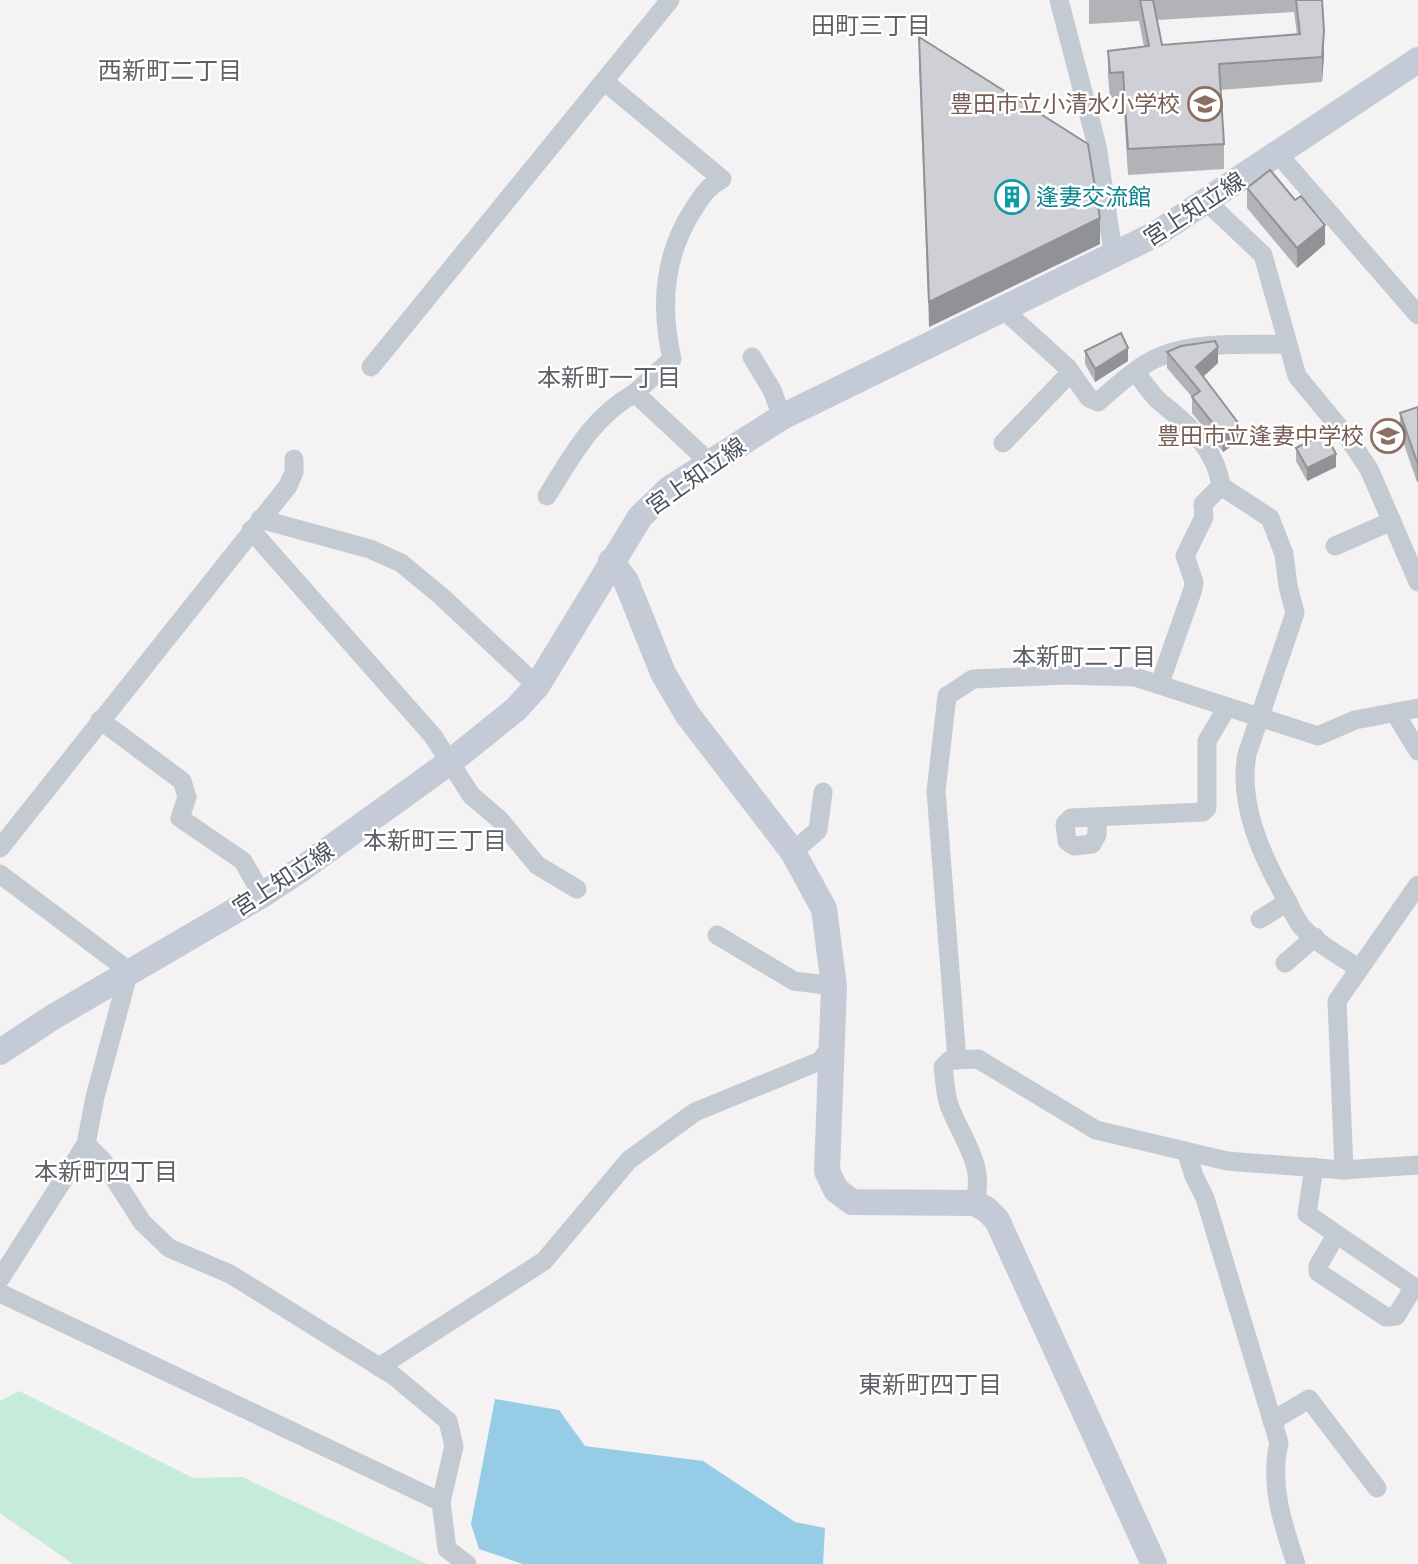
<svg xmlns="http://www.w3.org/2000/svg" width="1418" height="1564" viewBox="0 0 1418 1564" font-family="Helvetica,'Noto Sans JP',sans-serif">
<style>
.green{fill:#c5ecd9}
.water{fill:#96cce5}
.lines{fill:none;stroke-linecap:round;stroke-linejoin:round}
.street{stroke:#c4cad2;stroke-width:19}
.secondary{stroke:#c4cbd6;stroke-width:26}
.wall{fill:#b2b3b7;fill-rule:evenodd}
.shaded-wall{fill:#919295}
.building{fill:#cfd0d5;stroke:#919295;stroke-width:2}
.labels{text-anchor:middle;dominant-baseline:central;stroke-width:5;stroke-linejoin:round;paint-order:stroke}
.education-label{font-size:23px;fill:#785e54;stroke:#fff;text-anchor:end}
.culture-label{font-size:23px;fill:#0d838f;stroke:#fff;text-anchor:start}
.street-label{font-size:23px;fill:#4b535d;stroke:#fff}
.neighbourhood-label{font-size:24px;fill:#5f6166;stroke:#fff}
</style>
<rect width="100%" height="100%" fill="#f4f2f2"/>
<path class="green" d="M19,1391l174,87 49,-1 185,87h-354l-73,-51v-112z"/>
<path class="water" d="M495,1399l64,11 26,36 118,15 92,61 30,6 -2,36h-300l-44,-15 -8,-25z"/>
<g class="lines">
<g class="street">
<path d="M1059,0l38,146 17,112"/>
<path d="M605,82l117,97c-15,8 -20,17 -29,31 -29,45 -33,97 -21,149l-37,34"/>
<path d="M1278,154l140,161"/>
<path d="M1207,202l56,53 34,121 52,63 20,30 49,113"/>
<path d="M1005,311l62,56 22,31 9,4c20,-17 41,-38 66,-47 37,-14 83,-10 122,-11"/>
<path d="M752,357l20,33 10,27"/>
<path d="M371,367l299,-367"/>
<path d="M1135,372c8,9 16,22 25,30 28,22 56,47 61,84"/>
<path d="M1003,443l68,-71"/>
<path d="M547,496c25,-40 45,-79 88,-103l75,70"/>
<path d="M260,519l110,30 31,14 40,33 96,90"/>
<path d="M251,530l182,206 38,59 29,25 37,45 40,24"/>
<path d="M1335,546l57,-25"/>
<path d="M1160,683l33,-94 1,-7 -9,-26 19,-39 -1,-13 18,-18 49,32 14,36 4,32 7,27 -48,141c-9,50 14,100 38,143 5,9 10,21 16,29 15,17 38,29 57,42"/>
<path d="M1395,713l23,38"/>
<path d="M100,720l82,61 5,16 -7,21 63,43 19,34"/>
<path d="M1097,817v18l-5,9 -18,2 -7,-5 -2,-17 6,-6 132,-6 4,-4v-67l19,-32"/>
<path d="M0,848l288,-362 6,-14v-13"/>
<path d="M793,852l25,-22 5,-38"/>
<path d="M0,874l129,97 -34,126 -9,47 -86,135"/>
<path d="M1260,919l28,-17"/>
<path d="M717,935l77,46 40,5"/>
<path d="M1285,963l30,-26"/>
<path d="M957,1060l-21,-269 11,-95 26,-17 93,-4 69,2 183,59 37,-16 63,-12"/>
<path d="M86,1144l17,17 39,61 27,26 61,26 164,102 54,45 6,25 -13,56 6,47 20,15"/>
<path d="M1186,1151l8,25 11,22 74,245c-10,41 4,82 17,121"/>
<path d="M1314,1167l-7,47 107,73 -18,29 -10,1 -68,-45v-6l18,-31"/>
<path d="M1344,1170l-7,-169 81,-116"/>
<path d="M974,1203c13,-37 -12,-63 -25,-98 -4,-11 -4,-25 -6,-38l7,-7 28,-1 118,71 131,31 117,9 74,-5"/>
<path d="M0,1293l441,209"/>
<path d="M379,1367l165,-106 85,-101 66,-48 125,-51 11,-14"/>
<path d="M1272,1421l37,-22 68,89"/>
</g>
<g class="secondary">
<path d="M611,561l15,20 37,92 24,41 106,138 31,57 10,77 -7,185 9,19 16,12 122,1 12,6 11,11 157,344"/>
<path d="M0,1052l53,-35 209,-122 38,-25 154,-111 62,-50 21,-23 103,-169 29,-28 113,-72 374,-183 262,-174"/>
</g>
</g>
<g class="wall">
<path d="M1089,0h233l2,56 -2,26 -102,8 4,54v25l-96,6 -5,-78 -13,1 -2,-22v-25l36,-4 -5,-26 -50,3zM1294,12l3,22 -135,11 -5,-25z"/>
<path d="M919,37l181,207 -171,83 -10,-264z"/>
<path d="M1247,188l78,56 -28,24 -50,-60z"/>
<path d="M1085,351l43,10 -33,21 -10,-18z"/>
<path d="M1167,352l51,11 -15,14 36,64 -16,11 -31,-39v-16l-25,-29z"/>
<path d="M1418,407v74l-1,1 -17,-49v-20z"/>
<path d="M1296,448l40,19 -29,14 -11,-20z"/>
</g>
<g class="shaded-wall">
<path d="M1324,31v25l-2,26v-25z"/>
<path d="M1100,218v26l-171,83v-25z"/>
<path d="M1325,225v19l-28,24v-20z"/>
<path d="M1218,347v16l-22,20v-16z"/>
<path d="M1128,348v13l-33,21v-13z"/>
<path d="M1239,424v17l-16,11v-16z"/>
<path d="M1336,454v13l-29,14v-13z"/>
<path d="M1417,462h1v19l-1,1z"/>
</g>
<g class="building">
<path d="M1140,0h13l9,45 138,-11 -4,-34h26l2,31 -2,26 -103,7 5,80 -96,5 -5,-77 -13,1 -2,-22 41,-5z"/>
<path d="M919,37l169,107 12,74 -171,84z"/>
<path d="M1270,170l25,30 6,-4 24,29 -28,23 -50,-60z"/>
<path d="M1121,333l7,15 -33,21 -10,-18z"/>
<path d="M1215,341l3,6 -22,20 43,57 -16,12 -31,-39 8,-6 -33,-39 14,-6z"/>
<path d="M1418,407v55h-1l-17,-49z"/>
<path d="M1325,433l11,21 -29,14 -11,-20z"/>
</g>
<defs>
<g id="school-ring" transform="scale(1.75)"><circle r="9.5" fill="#fff" stroke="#8d6e63" stroke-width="1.5"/><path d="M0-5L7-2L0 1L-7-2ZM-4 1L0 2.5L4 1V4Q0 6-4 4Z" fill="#8d6e63"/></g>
<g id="building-ring" transform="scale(1.75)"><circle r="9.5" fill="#fff" stroke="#0f9aa8" stroke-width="1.5"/><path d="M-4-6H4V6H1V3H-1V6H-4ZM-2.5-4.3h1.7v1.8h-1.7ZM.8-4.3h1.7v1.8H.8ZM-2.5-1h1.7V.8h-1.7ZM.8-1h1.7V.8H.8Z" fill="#0f9aa8"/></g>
</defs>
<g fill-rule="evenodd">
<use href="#school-ring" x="1205" y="104"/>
<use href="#building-ring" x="1012" y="197"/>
<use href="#school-ring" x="1388" y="436"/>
</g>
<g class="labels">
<g class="education-label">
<text x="1180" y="104">豊田市立小清水小学校</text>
<text x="1364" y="436">豊田市立逢妻中学校</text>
</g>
<g class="culture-label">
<text x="1036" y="197">逢妻交流館</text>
</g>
<g class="street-label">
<text transform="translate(1194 209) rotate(-33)">宮上知立線</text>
<text transform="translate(696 476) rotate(-35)">宮上知立線</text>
<text transform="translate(283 879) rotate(-33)">宮上知立線</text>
</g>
<g class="neighbourhood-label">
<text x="871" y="25">田町三丁目</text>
<text x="170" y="70">西新町二丁目</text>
<text x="609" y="377">本新町一丁目</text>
<text x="1084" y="656">本新町二丁目</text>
<text x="435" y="840">本新町三丁目</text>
<text x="106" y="1171">本新町四丁目</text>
<text x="930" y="1384">東新町四丁目</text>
</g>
</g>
</svg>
